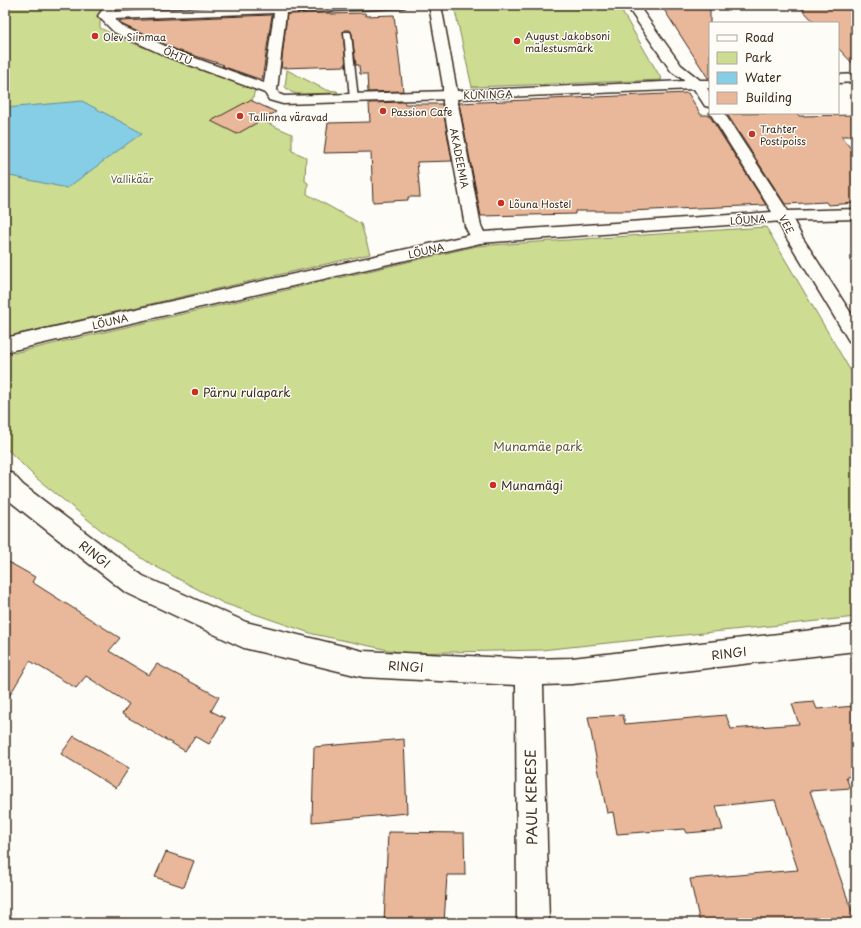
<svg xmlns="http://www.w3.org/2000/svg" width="861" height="928" viewBox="0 0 861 928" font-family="'Playpen Sans',sans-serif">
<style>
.green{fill:#ccdd91;stroke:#848458}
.water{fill:#85cee6;stroke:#678c96}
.building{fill:#e9b89a;stroke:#3b2a1e}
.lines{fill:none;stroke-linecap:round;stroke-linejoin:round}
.lane-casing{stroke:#3b2a1e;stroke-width:3}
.street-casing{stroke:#3b2a1e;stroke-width:3}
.secondary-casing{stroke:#3b2a1e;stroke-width:3}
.lane{fill:#fdfcf7;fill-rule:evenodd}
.street{fill:#fdfcf7;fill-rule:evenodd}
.secondary{fill:#fdfcf7;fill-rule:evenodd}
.poi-dot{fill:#c8321e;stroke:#fdfcf7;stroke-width:1.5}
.labels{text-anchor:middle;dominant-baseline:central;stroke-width:3;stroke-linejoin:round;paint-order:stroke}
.far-poi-label{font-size:10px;fill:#3b2a1e;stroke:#fdfcf7;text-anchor:start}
.far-street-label{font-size:10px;fill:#3b2a1e;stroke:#fdfcf7}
.far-park-label{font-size:10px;fill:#5f573b;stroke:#fdfcf7}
.poi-label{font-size:12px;fill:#3b2a1e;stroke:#fdfcf7;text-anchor:start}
.park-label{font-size:12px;fill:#5f573b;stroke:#fdfcf7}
.street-label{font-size:12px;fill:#3b2a1e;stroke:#fdfcf7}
.near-street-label{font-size:14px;fill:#3b2a1e;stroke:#fdfcf7}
</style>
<rect width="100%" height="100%" fill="#fdfcf7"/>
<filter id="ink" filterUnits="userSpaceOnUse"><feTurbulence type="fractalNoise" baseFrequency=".025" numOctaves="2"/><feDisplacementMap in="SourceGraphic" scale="8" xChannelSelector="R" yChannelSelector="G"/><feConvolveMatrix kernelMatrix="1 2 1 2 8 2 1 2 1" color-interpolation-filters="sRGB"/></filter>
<g filter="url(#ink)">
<g class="green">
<path d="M5,5h95v23l27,13 128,48 -6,26 43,19v17l14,6 -1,24 3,2 -1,11 54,30 9,30 -365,83z"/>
<path d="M487,5h131l44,75 -190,7 -18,-81z"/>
<path d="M287,70l39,20 11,1 1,2 -41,1 -6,-2 -6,-5z"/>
<path d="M766,227l90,153v237l-315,33 -138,3 -90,-19 -90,-31 -72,-39 -44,-29 -72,-58 -30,-30v-92l472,-109z"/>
</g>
<path class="water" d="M82,101l60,32 -75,55 -62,-13v-67z"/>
<g class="building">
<path d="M661,5h49v73h-2z"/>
<path d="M798,5h49l9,8v54l-18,-19v-25h-23z"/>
<path d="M330,13v1l35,-1 1,3 28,-1 9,76 -35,1 -1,-18h-7l-1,-9h-3l-4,-31 -2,-4h-6l-1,2 3,34 -65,2 6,-54z"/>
<path d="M272,15l-10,65 -40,-14 2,-1 -47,-15 -54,-25 -4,-4z"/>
<path d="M688,93l13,22h8l57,90 -137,6h-54v3l-94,2 -22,-113z"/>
<path d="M250,100l26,12 -39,22 -26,-13z"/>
<path d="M404,102l1,2h37l10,57 -35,1 3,35h-12v3l-35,2 -2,-50 -47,1 4,-30 42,-1 -1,-19z"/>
<path d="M797,113l2,3 57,-1v21h-15l15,19v48l-28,2 -2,-3 -41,2 -58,-90z"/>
<path d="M5,560l30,17 -3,5 88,56 -11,13 40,24 8,-11 62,33 -8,14 14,7 -16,26 -14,-8 -10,15 -63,-37 7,-10 -43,-28 -10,12 -46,-27 -25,42z"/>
<path d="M814,702l3,7 39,-3v70l-10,1 4,11 -40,3 46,132h-156l-10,-44 108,-9 -23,-70 -59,6 7,24 -36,3 -2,-4 -68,5 -4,-22 -6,1 -19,-96 35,-2 2,9 101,-9 5,14 68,-5 -7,-20z"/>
<path d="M74,736l55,32 -13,20 -55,-34z"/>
<path d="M404,739l3,74 -95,9 2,-75z"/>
<path d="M388,832l76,1 1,42h-18l-3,48h-60z"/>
<path d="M166,852l28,9 -10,26 -29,-10z"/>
</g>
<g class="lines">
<g class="lane-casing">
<g id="lane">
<path d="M215,5h6l-1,7h-4z"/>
<path d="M344,32h6l1,2 7,65 -4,2 -4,-2z"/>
</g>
</g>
<g class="street-casing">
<g id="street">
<path d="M275,5h132l-2,2 -4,1 -115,5 -9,77 2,4 5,2 166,-5 5,1 2,3 -2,3 -5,1 -167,5 -14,-4 -4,-7 -97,-36 -54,-25 -16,-16c4,-6 7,-10 15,-8l2,2 -2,2zM274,13l-10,70 -88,-32 -54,-25 -8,-7z"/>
<path d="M783,211l6,1 13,25 54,84v22l-7,-2 -63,-104 -11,-21 2,-4z"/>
<path d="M479,233l6,1 2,4 -2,4 -480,110v-14z"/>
<path d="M5,471l8,3 10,11 120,91 103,46 117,29 166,8 43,-1 284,-33v26l-284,33 -29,1 6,238h-32l-1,-238 -153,-8 -119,-29 -9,-4 -110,-52 -118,-93 -2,-2z"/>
</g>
</g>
<g class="secondary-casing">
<g id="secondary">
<path d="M429,5h12l16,86 228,-10 -14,-10 -45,-66h12l43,60 19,15h10v8h-3l3,5v14l-5,-1 -11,-17 -237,10 24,127 3,6 288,-20 -62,-99h14l64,98 68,-2v10l-73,2 -304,22 -6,-1 -8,-16 -22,-123v-17z"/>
<path d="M856,74v8l-18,1v-8z"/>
</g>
</g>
<use href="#lane" class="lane"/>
<use href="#street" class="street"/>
<use href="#secondary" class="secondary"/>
</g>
</g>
<g class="poi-dot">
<circle cx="95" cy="36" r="4"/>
<circle cx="517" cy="41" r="4"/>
<circle cx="383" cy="111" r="4"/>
<circle cx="240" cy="116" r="4"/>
<circle cx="752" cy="134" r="4"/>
<circle cx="501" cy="203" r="4"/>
<circle cx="195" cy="392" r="4"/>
<circle cx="493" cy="485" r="4"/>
</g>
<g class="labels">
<g class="far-poi-label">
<text x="525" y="35">August Jakobsoni<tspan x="525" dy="12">mälestusmärk</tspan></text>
<text x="103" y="36">Olev Siinmaa</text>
<text x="391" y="111">Passion Cafe</text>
<text x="248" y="116">Tallinna väravad</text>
<text x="760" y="128">Trahter<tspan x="760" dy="12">Postipoiss</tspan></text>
<text x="509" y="203">Lõuna Hostel</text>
</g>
<g class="far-street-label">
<text transform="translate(178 55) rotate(22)">ÕHTU</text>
<text transform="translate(488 94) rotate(-2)">KUNINGA</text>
<text transform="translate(460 158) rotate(79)">AKADEEMIA</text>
<text transform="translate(748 219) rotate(-4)">LÕUNA</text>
<text transform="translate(787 224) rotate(62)">VEE</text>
<text transform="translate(426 250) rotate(-13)">LÕUNA</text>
<text transform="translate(110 321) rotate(-13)">LÕUNA</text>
</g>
<g class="far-park-label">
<text x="132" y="178">Vallikäär</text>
</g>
<g class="poi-label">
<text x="203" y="392">Pärnu rulapark</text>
<text x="501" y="485">Munamägi</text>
</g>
<g class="park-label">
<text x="538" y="446">Munamäe park</text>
</g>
<g class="street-label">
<text transform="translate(95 554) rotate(38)">RINGI</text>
<text transform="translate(729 653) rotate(-7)">RINGI</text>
<text transform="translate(406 666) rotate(3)">RINGI</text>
</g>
<g class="near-street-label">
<text transform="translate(531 797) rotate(-91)">PAUL KERESE</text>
</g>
</g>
<rect width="861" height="928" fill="none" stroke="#fdfcf7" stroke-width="20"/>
<rect x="10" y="10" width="841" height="908" fill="none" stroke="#3b2a1e" stroke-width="1.5" filter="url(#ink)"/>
<rect x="709" y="22" width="130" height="92" fill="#fdfcf7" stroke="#afa8a0"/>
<rect x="717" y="35" width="20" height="6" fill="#fdfcf7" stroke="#afa8a0"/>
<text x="745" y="42" font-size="12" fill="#3b2a1e">Road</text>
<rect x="717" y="52" width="20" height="12" fill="#ccdd91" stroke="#afa8a0"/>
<text x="745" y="62" font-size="12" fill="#3b2a1e">Park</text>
<rect x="717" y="72" width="20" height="12" fill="#85cee6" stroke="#afa8a0"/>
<text x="745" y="82" font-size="12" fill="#3b2a1e">Water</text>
<rect x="717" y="92" width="20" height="12" fill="#e9b89a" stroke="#afa8a0"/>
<text x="745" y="102" font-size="12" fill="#3b2a1e">Building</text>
</svg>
